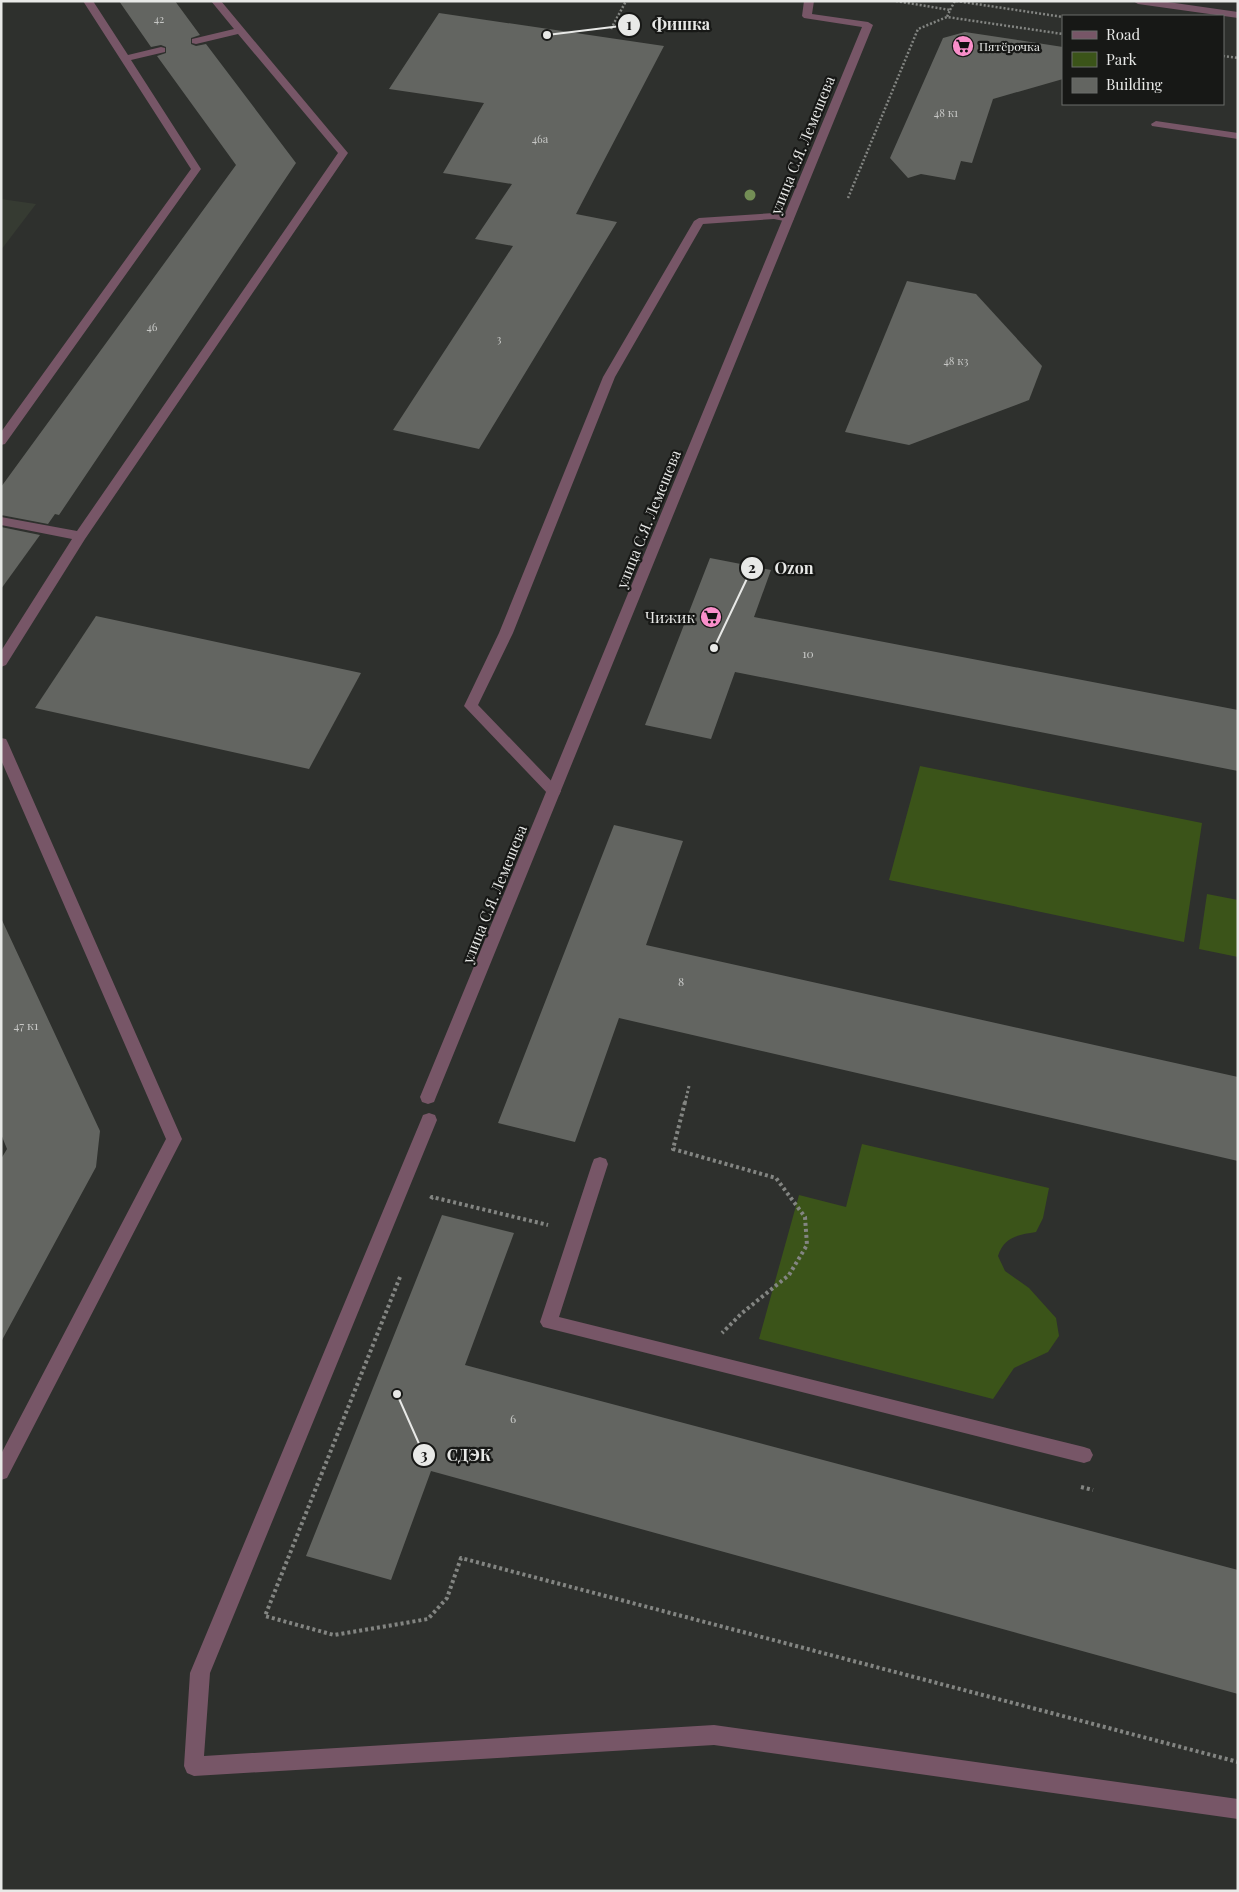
<svg xmlns="http://www.w3.org/2000/svg" width="1239" height="1892" viewBox="0 0 1239 1892" font-family="'Playfair Display',serif">
<style>
.built{fill:#363b32}
.green{fill:#3b5419}
.building{fill:#636561}
.lines{fill:none;stroke-linecap:round;stroke-linejoin:round}
.path-far2{stroke:#838582;stroke-width:2.5;stroke-dasharray:2 2;stroke-linecap:butt}
.path-far1{stroke:#838582;stroke-width:3;stroke-dasharray:2.5 2.5;stroke-linecap:butt}
.path{stroke:#838582;stroke-width:4;stroke-dasharray:3 3;stroke-linecap:butt}
.lane{fill:#775667;fill-rule:evenodd}
.street{fill:#775667;fill-rule:evenodd}
.tree{fill:#738e55}
.labels{text-anchor:middle;dominant-baseline:central;stroke-width:4.5;stroke-linejoin:round;paint-order:stroke}
.far-number-label{font-size:11px;fill:#c7c8c6}
.far-poi-label{font-size:12px;fill:#e8e9e7;stroke:#171816;text-anchor:start}
.number-label{font-size:12px;fill:#c7c8c6}
.street-label{font-size:15px;fill:#e8e9e7;stroke:#171816}
.poi-label{font-size:15px;fill:#e8e9e7;stroke:#171816;text-anchor:end}
.leader{fill:none;stroke:#e8e9e7;stroke-width:2}
.callout-dot{fill:#e8e9e7;stroke:#171816;stroke-width:2}
.mark-label{font-size:15px;text-anchor:middle;font-weight:bold;fill:#111}
.callout-label{font-size:16px;text-anchor:middle;font-weight:bold;fill:#e8e9e7;stroke:#171816;stroke-width:4.5;stroke-linejoin:round;paint-order:stroke}
</style>
<rect width="100%" height="100%" fill="#2e302d"/>
<path class="built" d="M1,199l35,5 -35,46z"/>
<g class="green">
<path d="M920,766l282,57 -18,119 -295,-62z"/>
<path d="M1207,894l31,6v57l-39,-8z"/>
<path d="M862,1144l187,44 -6,30 -7,14c-19,3 -32,5 -38,24l7,15 24,17 27,30 3,18 -11,16 -34,16 -21,31 -234,-60 40,-144 47,12z"/>
</g>
<g class="building">
<path d="M119,1h56l25,34 -9,3v6l5,2 10,-2 90,119 -237,352 -4,-1 -7,10 -47,-9v-28l235,-322 -79,-109 9,-3v-6l-5,-2 -10,2z"/>
<path d="M439,13l225,33 -88,168 41,8 -138,227 -86,-19 120,-184 -38,-7 37,-55 -69,-11 41,-70 -95,-14z"/>
<path d="M965,32l98,15v32l-70,20 -21,64 -11,-2 -6,19 -34,-6 -13,4 -18,-20 53,-120z"/>
<path d="M907,281l69,13 66,72 -13,34 -120,45 -64,-13z"/>
<path d="M1,527l39,8 -39,54z"/>
<path d="M710,558l61,12 -17,47 484,93v61l-503,-99 -24,67 -66,-14z"/>
<path d="M96,616l265,57 -52,96 -274,-61z"/>
<path d="M614,825l69,16 -37,104 592,132v84l-619,-143 -44,124 -77,-19z"/>
<path d="M1,918l99,213 -4,36 -95,175v-183l6,-10 -6,-15z"/>
<path d="M442,1215l72,18 -49,132 773,205v124l-807,-223 -40,109 -85,-24z"/>
</g>
<g class="lines">
<g class="path-far2">
<path d="M896,1l54,9 -3,7"/>
<path d="M956,1l107,16"/>
<path d="M950,10l5,-9"/>
<path d="M611,29l15,-28"/>
<path d="M1223,56l15,2"/>
<path d="M848,198l70,-169 29,-12 116,17"/>
</g>
<path class="path-far1" d="M685,1103l4,-17"/>
<g class="path">
<path d="M685,1102l-12,47 103,29 29,39 2,28 -18,30 -47,38 -20,20"/>
<path d="M431,1199l1,-2 116,28"/>
<path d="M400,1277l-135,339 69,19 94,-16 19,-21 14,-40 777,204"/>
<path d="M1081,1487l12,3"/>
</g>
<g class="lane">
<path d="M83,1h10l35,54 33,-8 4,1v4l-34,8 70,109 -196,275 -4,1v-13l190,-263z"/>
<path d="M211,1h10l127,152 -263,386 -79,126 -5,2v-16l71,-112 -71,-14v-8l76,14 261,-378 -100,-119 -42,10 -4,-1v-4l42,-10z"/>
<path d="M1156,121l82,12v6l-86,-13 -1,-2z"/>
<path d="M774,213l19,4 1,2 -5,3 -15,-3 -71,5 -88,153 -102,256 -35,72 83,86 -2,4 -5,1 -5,-1 -85,-89 35,-73 104,-256 91,-156 5,-3z"/>
<path d="M1,738l5,1 2,4 174,396 -175,339 -6,2v-26l165,-315 -165,-379z"/>
<path d="M429,1113l6,2 2,5 -227,553 -6,83 510,-31 524,74v20l-524,-74 -520,31 -7,-3 -3,-7 6,-93 231,-553 2,-5z"/>
<path d="M600,1157l6,2 2,5 -49,153 525,130 6,2 3,6 -3,6 -6,2 -541,-136 -3,-5 52,-158 2,-5z"/>
</g>
<g class="street">
<path d="M804,1h10l-2,13 56,8 5,3 -437,1072 -2,5 -6,2 -6,-2 -2,-5 442,-1070 -58,-9 -2,-2z"/>
<path d="M1133,1h28l77,11v6l-100,-14z"/>
</g>
</g>
<circle class="tree" cx="750" cy="195" r="5.5"/>
<defs>
<g id="supermarket-disc" transform="scale(1.125)"><circle r="9.5" fill="#f98fca" stroke="#171816"/><path d="M-6-5.5h2.5l.6 2H6L4.5 2H-2.5L-4.4-4H-6ZM-1.5 3.2a1.3 1.3 0 1 0 .1 0ZM3 3.2a1.3 1.3 0 1 0 .1 0Z" fill="#111"/></g>
</defs>
<g fill-rule="evenodd">
<use href="#supermarket-disc" x="963" y="46"/>
<use href="#supermarket-disc" x="711" y="617"/>
</g>
<g class="labels">
<g class="far-number-label">
<text x="159" y="18">42</text>
<text x="946" y="112">48 к1</text>
<text x="540" y="138">46а</text>
<text x="152" y="326">46</text>
<text x="499" y="338">3</text>
<text x="956" y="360">48 к3</text>
</g>
<g class="far-poi-label">
<text x="979" y="46">Пятёрочка</text>
</g>
<g class="number-label">
<text x="808" y="653">10</text>
<text x="681" y="981">8</text>
<text x="26" y="1025">47 к1</text>
<text x="513" y="1418">6</text>
</g>
<g class="street-label">
<text transform="translate(802 145) rotate(-68)">улица С.Я. Лемешева</text>
<text transform="translate(648 519) rotate(-68)">улица С.Я. Лемешева</text>
<text transform="translate(494 894) rotate(-68)">улица С.Я. Лемешева</text>
</g>
<g class="poi-label">
<text x="695" y="617">Чижик</text>
</g>
</g>
<path class="leader" d="M547 35L629 25M714 648L752 568M397 1394L424 1455"/>
<g class="callout-dot">
<circle cx="547" cy="35" r="5"/>
<circle cx="714" cy="648" r="5"/>
<circle cx="397" cy="1394" r="5"/>
<circle cx="629" cy="25" r="12"/>
<circle cx="752" cy="568" r="12"/>
<circle cx="424" cy="1455" r="12"/>
</g>
<g class="mark-label">
<text x="629" y="30">1</text>
<text x="752" y="573">2</text>
<text x="424" y="1460">3</text>
</g>
<g class="callout-label">
<text x="681" y="30">Фишка</text>
<text x="794" y="574">Ozon</text>
<text x="469" y="1461">СДЭК</text>
</g>
<rect width="1239" height="1892" fill="none" stroke="#e8e9e7" stroke-width="5"/>
<rect x="1062" y="15" width="162" height="90" fill="#171816" stroke="#6b6c6a"/>
<rect x="1072" y="31" width="25" height="8" fill="#775667" stroke="#6b6c6a"/>
<text x="1106" y="40" font-size="15" fill="#e8e9e7">Road</text>
<rect x="1072" y="52" width="25" height="15" fill="#3b5419" stroke="#6b6c6a"/>
<text x="1106" y="65" font-size="15" fill="#e8e9e7">Park</text>
<rect x="1072" y="78" width="25" height="15" fill="#636561" stroke="#6b6c6a"/>
<text x="1106" y="90" font-size="15" fill="#e8e9e7">Building</text>
</svg>
